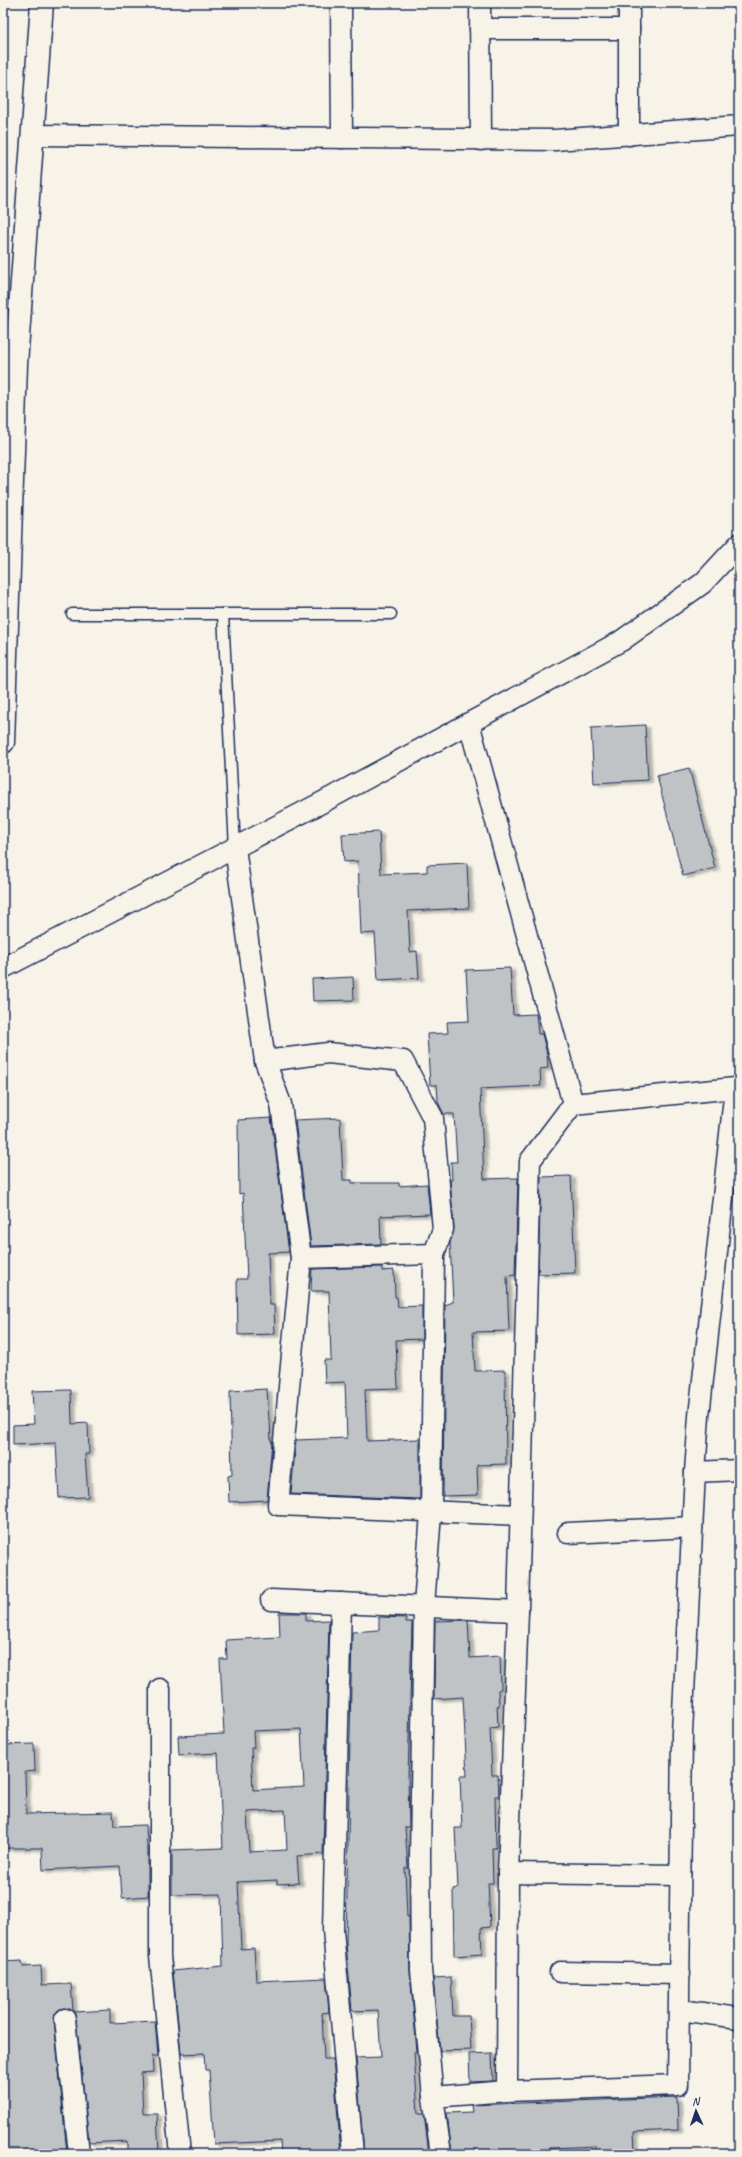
<svg xmlns="http://www.w3.org/2000/svg" width="742" height="2157" viewBox="0 0 742 2157" font-family="Caveat,sans-serif">
<style>
.building{fill:#c0c3c5;stroke:#1b2f5e;fill-rule:evenodd;filter:url(#shadow)}
.lines{fill:none;stroke-linecap:round;stroke-linejoin:round}
.service-casing{stroke:#1b2f5e;stroke-width:13}
.minor-casing{stroke:#1b2f5e;stroke-width:23}
.tertiary-casing{stroke:#1b2f5e;stroke-width:25}
.service{stroke:#f7f3e8;stroke-width:10}
.minor{stroke:#f7f3e8;stroke-width:20}
.tertiary{stroke:#f7f3e8;stroke-width:22}
</style>
<defs>
<filter id="shadow"><feDropShadow dx="4.5" dy="2.5" stdDeviation="1" flood-color="#0004"/></filter>
</defs>
<rect width="100%" height="100%" fill="#f7f3e8"/>
<filter id="ink" filterUnits="userSpaceOnUse"><feTurbulence type="fractalNoise" baseFrequency=".025" numOctaves="2"/><feDisplacementMap in="SourceGraphic" scale="8" xChannelSelector="R" yChannelSelector="G"/><feConvolveMatrix kernelMatrix="1 2 1 2 8 2 1 2 1" color-interpolation-filters="sRGB"/></filter>
<g filter="url(#ink)">
<g class="building">
<path d="M645,725l3,55 -54,3 -3,-55z"/>
<path d="M689,768l26,100 -32,8 -26,-100z"/>
<path d="M379,832l2,42 46,-2v-7l40,-2 2,45 -61,3 2,41 7,-1 2,27 -41,2 -3,-47 -14,1 -3,-73 -14,1 -2,-28z"/>
<path d="M510,968l3,47 23,-1 2,20h4l5,20 1,14 -8,1 1,17 -61,3 4,90 34,-1 -3,97 -8,1 2,55 -36,1 2,39 30,-1 1,94 -29,1 1,30 -35,1 2,-191 8,-3 -3,-60 4,-14 -4,-48h2l-1,-18h6l-3,-48h-10l-6,-12 -1,-17h-7l-3,-51 21,-1 -1,-11 22,-1 -3,-51z"/>
<path d="M353,977l1,23 -41,1 -1,-22z"/>
<path d="M271,1118l18,134 -21,1 2,52h4l1,29 -37,1 -1,-56h10l-4,-86 -4,1 -1,-74z"/>
<path d="M340,1118l3,62h9v3h47v3l28,-2 3,30 -50,2 1,28 -70,2 -16,-126z"/>
<path d="M571,1176l4,97 -37,1 3,-97z"/>
<path d="M382,1267v4l12,-1 1,27h2l1,10 24,-1v33l-26,1 2,48 -33,1 2,52 53,-2v60l-129,-5 5,-54 51,-2 -2,-56 -20,1 -1,-23h7l-2,-69h-18l1,-22z"/>
<path d="M267,1389l2,32h1l1,20h1l-5,59 -38,2 -1,-26 4,-1 -2,-84z"/>
<path d="M71,1390l1,34 16,-1 1,31h-4l3,43 -29,1 -3,-55 -43,2v-20l21,-1 -2,-33z"/>
<path d="M279,1613h27v8l23,-1 -6,234 -26,2 2,27 -22,1v-4l-39,2 3,67 13,-1 2,33 70,-3 3,34 -7,1 2,46h9l8,95h-60l-1,-13 -66,3 -5,-74h-4l-1,-17 -23,1 -8,-83 50,-5 -2,-72 -49,1v-45l51,-2 -5,-95 -39,2 -1,-19 46,-2 -4,-75h7l-1,-19 54,-3zM301,1729l3,58 -51,3 -2,-42h3l-1,-17zM285,1810l2,40 -38,2 -2,-40z"/>
<path d="M379,1617l27,1v4h6l-4,156 1,49h-4l3,41h-3l2,49 2,-1 1,55 7,81 -3,1 4,61h6l5,40h-65l-8,-96 25,-1 -3,-47 -26,1 -6,-68 6,-311 27,-2z"/>
<path d="M468,1620l2,38 30,-2 1,33 -3,1 1,16h-2l1,21 -8,1 2,47h6l1,21h-4l1,52h-4l1,35h-5l2,44 -9,1 1,26 -28,2 -1,-67 5,-1 -3,-60h7l-2,-52h7l-4,-79 -29,2 1,-78z"/>
<path d="M34,1744l1,27 -10,1 1,42 87,-2 1,14 32,-1 1,23h1v48l-26,2 -2,-32 -77,4 -1,-22h-39v-103z"/>
<path d="M22,1961l1,6 18,-1 1,19 29,-1 2,27 -9,-3 -5,2 -4,4 -1,6 13,134h-64v-192z"/>
<path d="M451,1977l2,39h16l2,34 -31,1 -7,-73z"/>
<path d="M110,2010v13l45,-2 3,35h-6l1,16 -12,1 2,41h14l2,40h-32v-13l-38,2 -13,-125 -2,-6z"/>
<path d="M492,2053l1,28 -23,1 -1,-28z"/>
<path d="M677,2097l1,33 -44,2 1,21 -39,1v-8l-47,2v6h-97l-5,-41 25,-1 -1,-7z"/>
</g>
<g class="lines">
<g class="service-casing">
<g id="service">
<path d="M72,614h319"/>
<path d="M223,614l12,234"/>
</g>
</g>
<g class="minor-casing">
<g id="minor">
<path d="M341,3l1,135"/>
<path d="M480,3l1,137"/>
<path d="M480,29h149"/>
<path d="M34,135l521,5 184,-14"/>
<path d="M629,135v-132"/>
<path d="M469,723l104,381"/>
<path d="M235,848l30,213 16,43 20,154"/>
<path d="M3,968l318,-165 300,-162 82,-58 36,-39"/>
<path d="M265,1061l63,-8 75,8 30,57 10,111 -9,25 -3,259 -7,93 -4,250 1,114 12,127"/>
<path d="M434,1254l-133,4 -23,247 242,10"/>
<path d="M695,1472l44,-2"/>
<path d="M568,1533l124,-6"/>
<path d="M271,1600l247,11"/>
<path d="M341,1603l-8,327 20,224"/>
<path d="M160,1689v267l20,198"/>
<path d="M508,1873l10,-262 12,-450 43,-57 162,-16"/>
<path d="M560,1972l120,2"/>
<path d="M680,2010l59,8"/>
<path d="M65,2019l14,135"/>
<path d="M507,2091l1,-218 172,2"/>
<path d="M441,2154l-8,-57 74,-6 171,-6 4,-352 13,-261 4,-56 36,-328h4"/>
</g>
</g>
<g class="tertiary-casing">
<path id="tertiary" d="M3,742l13,-378 26,-361"/>
</g>
<use href="#service" class="service"/>
<use href="#minor" class="minor"/>
<use href="#tertiary" class="tertiary"/>
</g>
</g>
<rect width="742" height="2157" fill="none" stroke="#f7f3e8" stroke-width="16"/>
<rect x="8" y="8" width="726" height="2141" fill="none" stroke="#1b2f5e" stroke-width="1.5" filter="url(#ink)"/>
<g transform="translate(696 2111) rotate(357)" stroke="#f7f3e8" stroke-width="3" paint-order="stroke">
<path d="M0-3L7 15L0 10L-7 15Z" fill="#1b2f5e"/>
<text y="-6" font-size="11" font-weight="bold" text-anchor="middle" fill="#1b2f5e">N</text>
</g>
</svg>
